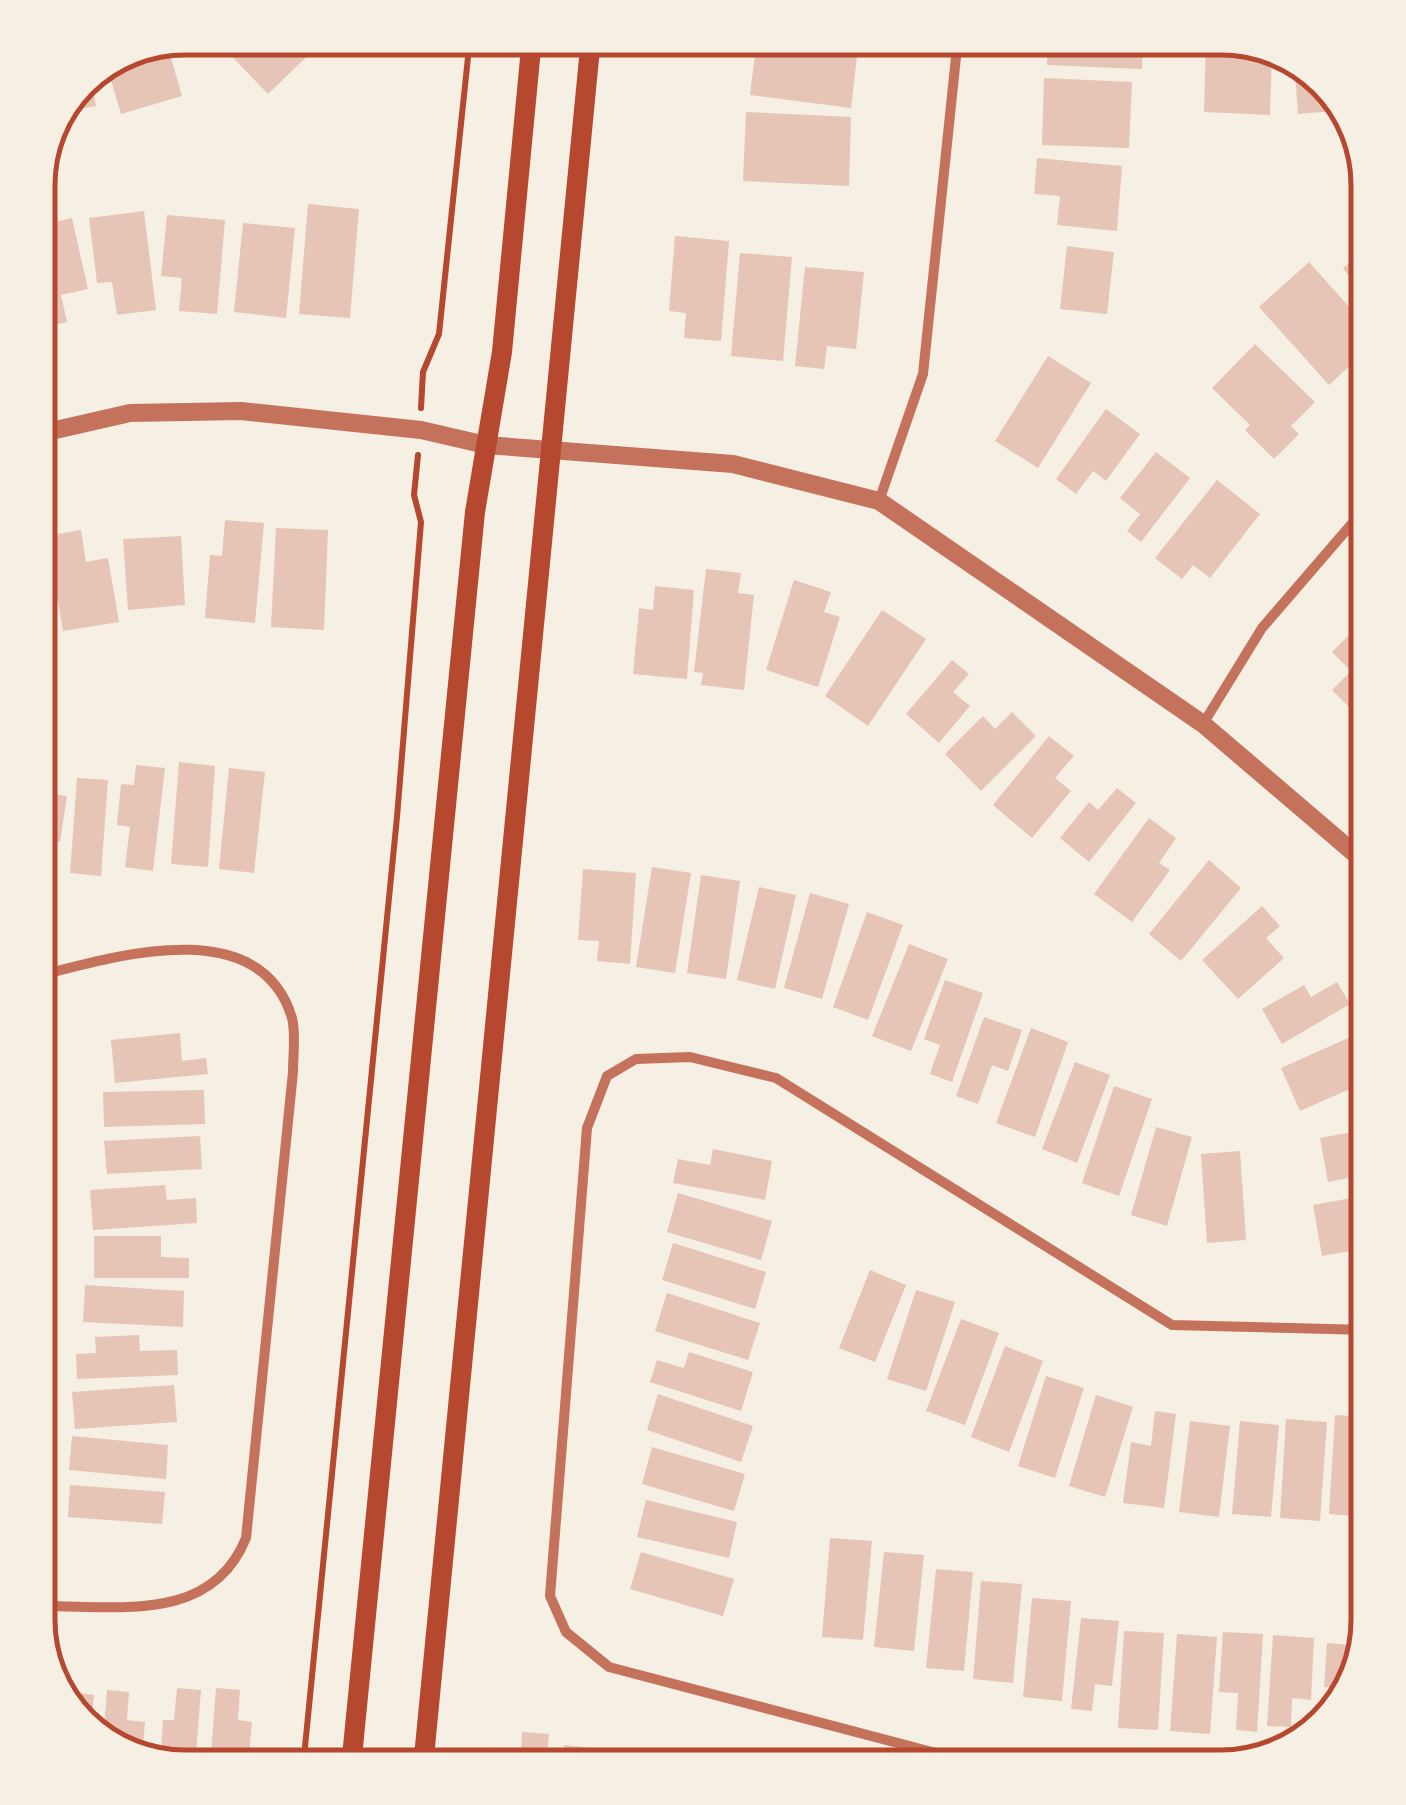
<svg xmlns="http://www.w3.org/2000/svg" width="1406" height="1805" viewBox="0 0 1406 1805" font-family="'Titillium Web',sans-serif">
<style>
.building{fill:#e6c5b7}
.lines{fill:none;stroke-linecap:round;stroke-linejoin:round}
.path{stroke:#b5482f;stroke-width:6}
.minor{stroke:#c5725c;stroke-width:10}
.tertiary{stroke:#c5725c;stroke-width:18}
.secondary{stroke:#b5482f;stroke-width:20}
.rim{fill:none;stroke:#b5482f;stroke-width:5}
</style>
<rect width="100%" height="100%" fill="#f6efe4"/>
<g class="building">
<path d="M214,38h104l4,4 -54,52z"/>
<path d="M757,38l102,1 -8,69 -101,-13z"/>
<path d="M1048,38h95l-1,31 -95,-4z"/>
<path d="M1206,38h24l42,12 -2,65 -66,-3z"/>
<path d="M167,44l15,52 -61,18 -14,-47z"/>
<path d="M1294,57l50,46 2,7 -48,4z"/>
<path d="M90,73l6,33 -27,5 18,-37z"/>
<path d="M1044,78l88,4 -3,66 -87,-3z"/>
<path d="M746,112l105,5 -2,69 -106,-5z"/>
<path d="M1037,158l85,8 -5,65 -60,-6 3,-29 -26,-2z"/>
<path d="M308,204l51,5 -9,109 -51,-4z"/>
<path d="M144,211l12,99 -39,5 -5,-33 -15,1 -8,-65z"/>
<path d="M167,215l58,5 -8,94 -38,-3 3,-33 -21,-2z"/>
<path d="M72,218l16,71 -27,6 6,27 -29,7v-103z"/>
<path d="M243,223l52,5 -9,90 -52,-6z"/>
<path d="M675,236l54,5 -8,100 -37,-3 2,-25 -17,-2z"/>
<path d="M1067,246l47,6 -7,62 -47,-5z"/>
<path d="M1368,250v54l-25,-36z"/>
<path d="M740,253l52,4 -9,104 -52,-5z"/>
<path d="M1309,262l59,66v21l-39,36 -70,-78z"/>
<path d="M805,267l59,5 -8,77 -29,-3 -3,23 -29,-3z"/>
<path d="M1255,344l60,58 -24,24 8,8 -25,25 -29,-29 5,-5 -38,-37z"/>
<path d="M1048,356l43,27 -53,85 -43,-27z"/>
<path d="M1106,409l34,25 -34,47 -13,-10 -17,23 -20,-15z"/>
<path d="M1156,452l34,26 -49,64 -14,-11 13,-17 -20,-16z"/>
<path d="M1217,480l43,34 -50,64 -17,-13 -11,14 -27,-21z"/>
<path d="M225,520l39,3 -9,100 -50,-5 5,-63 12,1z"/>
<path d="M276,528l52,2 -4,100 -53,-3z"/>
<path d="M81,530l5,32 22,-4 11,64 -56,9 -16,-95z"/>
<path d="M181,536l4,69 -57,5 -5,-71z"/>
<path d="M706,569l35,4 -3,20 16,2 -10,95 -43,-5 2,-12 -9,-1z"/>
<path d="M38,574l14,69 -14,3z"/>
<path d="M794,580l37,12 -7,20 16,5 -22,70 -52,-17z"/>
<path d="M655,586l39,4 -7,89 -54,-5 6,-66 14,2z"/>
<path d="M882,610l44,29 -58,87 -43,-30z"/>
<path d="M1368,616v82l-14,14 -22,-22 19,-19 -19,-19z"/>
<path d="M952,660l17,14 -16,18 17,14 -31,37 -33,-29z"/>
<path d="M1012,712l24,24 -55,55 -36,-37 38,-38 12,13z"/>
<path d="M1049,736l25,20 -19,22 16,13 -39,47 -39,-33z"/>
<path d="M179,762l36,4 -7,101 -37,-3z"/>
<path d="M136,765l29,3 -12,103 -28,-4 5,-40 -13,-2 4,-41 13,1z"/>
<path d="M229,768l36,4 -11,101 -35,-4z"/>
<path d="M77,778l31,2 -7,96 -31,-3z"/>
<path d="M1117,788l19,15 -47,59 -29,-24 29,-36 9,8z"/>
<path d="M38,792l29,4 -7,46 -16,-3 -4,28z"/>
<path d="M1149,818l27,20 -17,25 11,7 -38,52 -38,-28z"/>
<path d="M1209,860l32,28 -60,73 -32,-27z"/>
<path d="M652,867l39,6 -16,100 -39,-6z"/>
<path d="M583,869l53,4 -6,91 -33,-3 2,-20 -21,-1z"/>
<path d="M701,875l39,6 -14,98 -39,-6z"/>
<path d="M759,887l37,8 -21,94 -38,-9z"/>
<path d="M810,893l39,11 -27,95 -38,-11z"/>
<path d="M1262,906l18,20 -14,12 18,20 -46,41 -36,-39z"/>
<path d="M867,912l36,13 -35,95 -35,-13z"/>
<path d="M909,944l39,15 -37,92 -39,-15z"/>
<path d="M945,980l38,13 -31,89 -22,-8 10,-29 -16,-6z"/>
<path d="M1337,982l13,22 -68,40 -20,-35 42,-24 7,12z"/>
<path d="M984,1017l38,13 -14,41 -16,-6 -14,39 -22,-8z"/>
<path d="M1031,1028l37,14 -33,95 -39,-14z"/>
<path d="M1366,1030l2,51 -68,30 -19,-43z"/>
<path d="M180,1033l2,28 24,-3 2,16 -93,9 -4,-43z"/>
<path d="M1075,1062l35,13 -33,88 -35,-14z"/>
<path d="M1114,1086l38,13 -33,97 -37,-13z"/>
<path d="M204,1090l1,34 -101,3 -1,-35z"/>
<path d="M1156,1127l36,10 -25,89 -36,-11z"/>
<path d="M1368,1129v45l-40,8 -8,-44z"/>
<path d="M200,1136l2,33 -95,5 -3,-33z"/>
<path d="M713,1149l59,12 -7,39 -92,-17 5,-24 32,6z"/>
<path d="M1240,1151l6,89 -39,3 -6,-89z"/>
<path d="M165,1185l2,15 29,-2 1,25 -104,7 -3,-40z"/>
<path d="M678,1193l94,28 -11,39 -94,-28z"/>
<path d="M1368,1195v53l-46,8 -9,-51z"/>
<path d="M94,1236h67v21l28,1v20h-95z"/>
<path d="M673,1243l93,29 -11,37 -93,-29z"/>
<path d="M870,1270l36,15 -31,77 -36,-14z"/>
<path d="M85,1285l99,6 -1,36 -100,-5z"/>
<path d="M916,1290l39,12 -29,89 -39,-12z"/>
<path d="M667,1293l93,30 -12,37 -93,-29z"/>
<path d="M961,1319l38,14 -34,92 -39,-14z"/>
<path d="M139,1335l1,16 37,-1 1,25 -101,4 -1,-25 20,-1 -1,-16z"/>
<path d="M1005,1346l38,15 -34,91 -38,-15z"/>
<path d="M689,1352l64,20 -12,39 -91,-29 7,-22 27,8z"/>
<path d="M1046,1376l38,12 -29,90 -37,-12z"/>
<path d="M174,1385l3,37 -102,7 -3,-37z"/>
<path d="M658,1394l95,32 -12,36 -94,-32z"/>
<path d="M1096,1395l37,12 -28,90 -36,-11z"/>
<path d="M1155,1411l21,3 -12,94 -41,-5 8,-61 20,4z"/>
<path d="M1335,1415l33,2v100l-39,-3z"/>
<path d="M1286,1419l41,3 -7,99 -40,-3z"/>
<path d="M1190,1421l40,5 -11,91 -40,-5z"/>
<path d="M1240,1421l39,4 -8,92 -39,-3z"/>
<path d="M72,1436l96,9 -2,34 -97,-9z"/>
<path d="M652,1447l93,27 -11,37 -92,-27z"/>
<path d="M70,1485l95,7 -3,32 -94,-7z"/>
<path d="M646,1500l91,22 -8,36 -92,-21z"/>
<path d="M830,1538l42,3 -9,99 -41,-3z"/>
<path d="M641,1552l93,27 -11,37 -93,-27z"/>
<path d="M884,1552l40,3 -10,96 -40,-4z"/>
<path d="M936,1569l37,3 -9,99 -38,-3z"/>
<path d="M981,1581l41,3 -9,99 -40,-4z"/>
<path d="M1032,1598l39,3 -9,100 -39,-4z"/>
<path d="M1081,1618l38,3 -7,65 -17,-2 -3,27 -21,-2z"/>
<path d="M1124,1631l40,2 -6,97 -40,-2z"/>
<path d="M1223,1632l40,2 -6,98 -21,-2 2,-37 -19,-1z"/>
<path d="M1177,1634l40,3 -7,97 -40,-3z"/>
<path d="M1273,1635l41,3 -3,62 -19,-2 -1,29 -24,-1z"/>
<path d="M1327,1643l35,3 -13,47 -12,14 1,-19 -14,-1z"/>
<path d="M177,1688l24,2 -6,77 -35,-5 3,-42h11z"/>
<path d="M216,1688l24,2 -2,30 14,2 -4,45h-38z"/>
<path d="M107,1690l22,2 -2,28 18,2 -3,35 -30,-9 -9,-8z"/>
<path d="M70,1692l24,3 -3,34 -23,-21z"/>
<path d="M522,1732l27,2 -3,33h-55l2,-20 28,3z"/>
<path d="M564,1745l39,4 -1,18h-40z"/>
<path d="M612,1760l39,3v4h-39z"/>
</g>
<g class="lines">
<g class="path">
<path d="M421,408l2,-36 16,-38 31,-296"/>
<path d="M303,1767l94,-950 24,-295 -7,-27 4,-40"/>
</g>
<g class="minor">
<path d="M879,501l44,-127 35,-336"/>
<path d="M1203,724l59,-96 106,-123"/>
<path d="M38,1606c77,-1 173,19 208,-68l47,-466c0,-16 3,-39 -1,-54 -32,-107 -180,-61 -254,-42"/>
<path d="M989,1767l-380,-100 -43,-35 -16,-36 37,-468 20,-52 29,-17 54,-2 86,21 396,247 196,5"/>
</g>
<path class="tertiary" d="M38,434l92,-21 111,-2 180,19 65,15 247,19 146,37 324,223 165,141"/>
<g class="secondary">
<path d="M351,1767l124,-1255 27,-160 30,-314"/>
<path d="M423,1767l168,-1729"/>
</g>
</g>
<path d="M0 0H1406V1805H0ZM185 55H1221A130 130 0 0 1 1351 185V1620A130 130 0 0 1 1221 1750H185A130 130 0 0 1 55 1620V185A130 130 0 0 1 185 55Z" fill="#f6efe4" fill-rule="evenodd"/>
<path class="rim" d="M185 55H1221A130 130 0 0 1 1351 185V1620A130 130 0 0 1 1221 1750H185A130 130 0 0 1 55 1620V185A130 130 0 0 1 185 55Z"/>
</svg>
